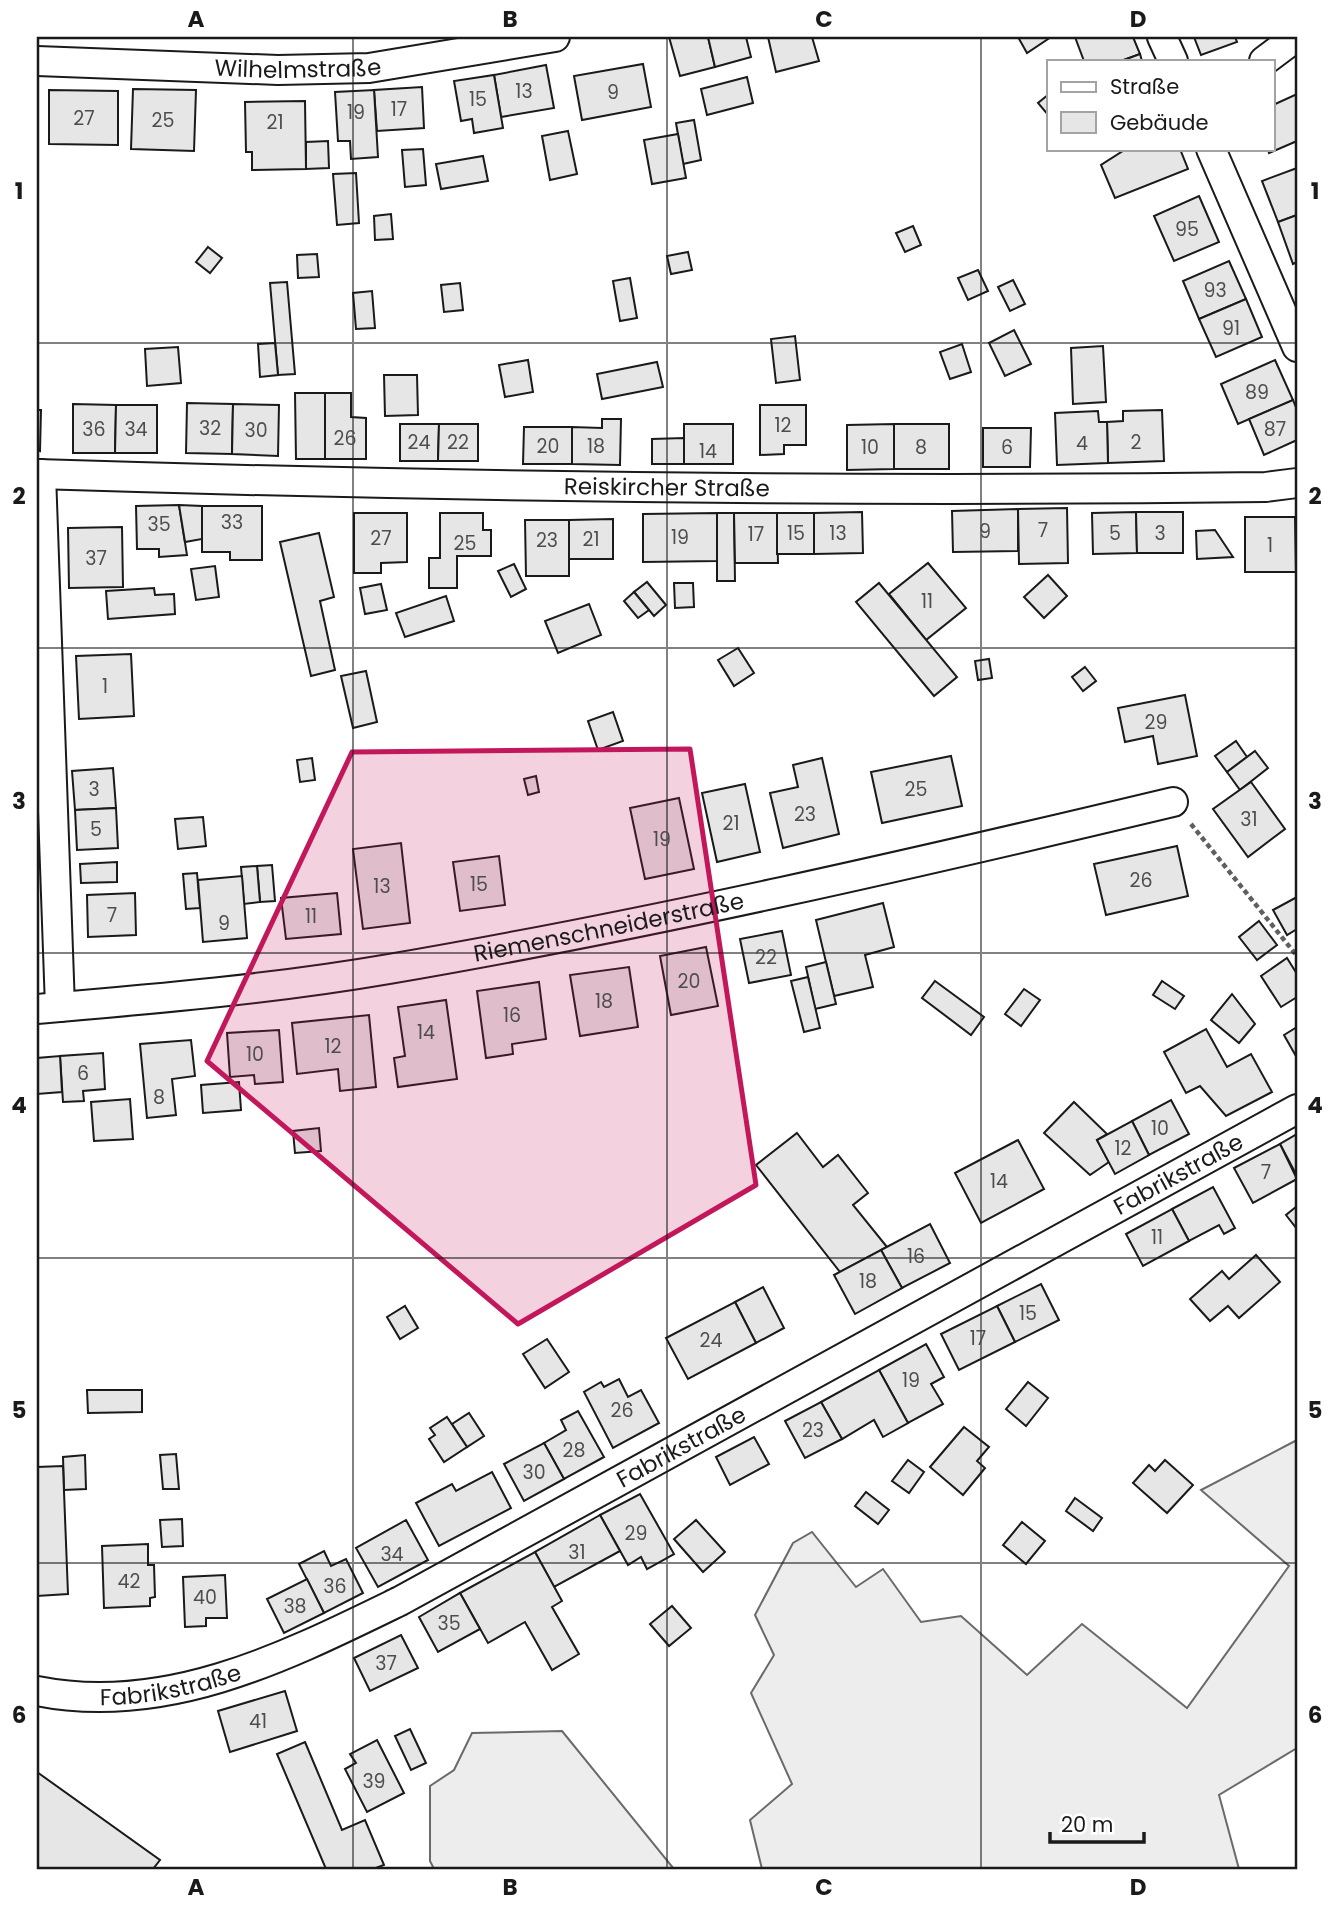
<svg xmlns="http://www.w3.org/2000/svg" width="1334" height="1906" viewBox="0 0 1334 1906" font-family="Poppins,sans-serif">
<style>
.built{fill:#ededed;stroke:#6a6a6a;stroke-width:2}
.building{fill:#e6e6e6;stroke:#1a1a1a;stroke-width:2}
.lines{fill:none;stroke-linecap:round;stroke-linejoin:round}
.street-casing{stroke:#1a1a1a;stroke-width:32}
.path{stroke:#5f5f5f;stroke-width:4.5;stroke-dasharray:5 3.5;stroke-linecap:butt}
.street{stroke:#fff;stroke-width:28}
.marked{fill:#c2185b;fill-opacity:0.2;stroke:#c2185b;stroke-width:5;stroke-linejoin:round}
.grid{fill:none;stroke:#1a1a1a;stroke-width:2;stroke-opacity:0.55}
.labels{text-anchor:middle;dominant-baseline:central;stroke-width:5;stroke-linejoin:round;paint-order:stroke}
.number-label{font-size:19px;fill:#4d4d4d}
.street-label{font-size:23px;fill:#1a1a1a;stroke:#fff}
.neatline{fill:none;stroke:#1a1a1a;stroke-width:2.5}
.grid-label{font-size:23px;text-anchor:middle;font-weight:bold;fill:#1a1a1a}
</style>
<rect width="100%" height="100%" fill="#fff"/>
<g class="built">
<path d="M1297,1440v308l-78,47 20,74h-477l-12,-49 42,-36 -41,-91 23,-38 -19,-40 38,-72 19,-11 44,55 27,-18 38,53 40,-6 66,59 55,-51 105,84 102,-142 -88,-76z"/>
<path d="M562,1731l112,138h-240l-4,-8v-75l24,-16 18,-37z"/>
</g>
<g class="building">
<path d="M669,37h39l7,30 -35,9z"/>
<path d="M708,37h38l5,20 -36,10z"/>
<path d="M768,37h44l7,24 -43,11z"/>
<path d="M1018,37h33l-24,16z"/>
<path d="M1075,37h58l7,17 -19,7h-37z"/>
<path d="M1194,37h41l2,5 -36,13z"/>
<path d="M1140,54l2,7h-21z"/>
<path d="M643,64l8,43 -69,13 -8,-44z"/>
<path d="M546,65l8,43 -53,9 -7,-42z"/>
<path d="M494,75l9,53 -29,5 -2,-14 -11,2 -7,-40z"/>
<path d="M747,77l6,26 -46,12 -6,-26z"/>
<path d="M422,87l2,41 -47,3 -3,-41z"/>
<path d="M133,89l63,1 -2,61 -63,-2z"/>
<path d="M49,90l69,1v54l-69,-1z"/>
<path d="M374,90l4,67 -27,2 -1,-18h-12l-3,-49z"/>
<path d="M1049,94v22l-11,-13z"/>
<path d="M1297,94v47l-28,12 -1,-4h5v-44z"/>
<path d="M305,101l1,68 -54,1v-18h-6l-1,-50z"/>
<path d="M694,120l7,40 -18,4 -7,-41z"/>
<path d="M568,131l9,43 -27,6 -8,-44z"/>
<path d="M678,134l8,44 -34,6 -8,-44z"/>
<path d="M328,141l1,27 -23,1v-27z"/>
<path d="M423,149l3,36 -21,2 -3,-37z"/>
<path d="M1126,149h54l8,20 -73,29 -14,-33z"/>
<path d="M483,156l5,25 -47,8 -5,-25z"/>
<path d="M1297,168v47l-19,7 -16,-41z"/>
<path d="M356,173l3,50 -22,2 -4,-51z"/>
<path d="M1199,196l20,46 -45,19 -20,-45z"/>
<path d="M391,214l2,25 -18,1 -1,-24z"/>
<path d="M1297,215v47l-4,2 -15,-42z"/>
<path d="M913,226l8,19 -16,7 -9,-19z"/>
<path d="M208,247l14,11 -12,15 -14,-11z"/>
<path d="M688,252l4,18 -21,4 -4,-18z"/>
<path d="M317,254l2,23 -21,1 -1,-23z"/>
<path d="M1229,261l17,38 -47,20 -16,-38z"/>
<path d="M978,270l10,21 -20,9 -10,-22z"/>
<path d="M630,278l7,40 -17,3 -7,-40z"/>
<path d="M1013,280l12,24 -15,7 -12,-24z"/>
<path d="M287,282l8,92 -17,1 -8,-92z"/>
<path d="M460,283l3,27 -19,2 -3,-27z"/>
<path d="M372,291l3,37 -19,1 -3,-36z"/>
<path d="M1246,299l16,38 -46,20 -17,-38z"/>
<path d="M1014,330l17,34 -26,12 -16,-33z"/>
<path d="M795,336l5,44 -24,3 -5,-44z"/>
<path d="M275,343l3,32 -18,2 -2,-33z"/>
<path d="M962,344l9,28 -21,7 -10,-27z"/>
<path d="M1103,346l3,56 -33,2 -2,-56z"/>
<path d="M178,347l3,36 -34,3 -2,-37z"/>
<path d="M528,360l5,32 -28,5 -6,-32z"/>
<path d="M1275,360l18,40 -55,24 -17,-40z"/>
<path d="M657,362l6,25 -61,12 -5,-25z"/>
<path d="M384,375h33l1,40 -33,1z"/>
<path d="M295,393h30v66h-29z"/>
<path d="M325,393h26v24l15,1v41h-41z"/>
<path d="M1293,400l4,10v30l-33,15 -15,-36z"/>
<path d="M187,403l46,1 -1,50 -46,-1z"/>
<path d="M73,404l43,1 -1,48h-42z"/>
<path d="M233,404l46,1 -1,51 -46,-2z"/>
<path d="M116,405h41v48h-42z"/>
<path d="M760,405h46v40h-22v9l-24,1z"/>
<path d="M37,410h4l-1,41 -3,-1z"/>
<path d="M1162,410l2,51 -56,2 -1,-41 16,-1v-10z"/>
<path d="M1098,411l1,11h8l1,41 -51,2 -2,-52z"/>
<path d="M602,419h19l-1,46 -48,-1v-37l30,1z"/>
<path d="M400,424h39l-1,37h-38z"/>
<path d="M439,424h39v37h-40z"/>
<rect x="684" y="424" width="49" height="40"/>
<rect x="894" y="424" width="55" height="45"/>
<path d="M894,424v45l-47,1v-45z"/>
<path d="M524,427h48v37h-49z"/>
<path d="M983,428h48l-1,39h-47z"/>
<path d="M684,438v26h-32v-25z"/>
<path d="M179,505l8,50 -28,2v-8h-22l-1,-43z"/>
<path d="M179,505l23,1v33l-17,3z"/>
<path d="M202,506h60v54h-32v-8h-28z"/>
<path d="M1067,508l1,55 -49,1 -1,-55z"/>
<path d="M1018,509v42l-65,1 -1,-41z"/>
<path d="M862,512l1,41 -49,1v-41z"/>
<path d="M1136,512l1,41 -44,1 -1,-41z"/>
<path d="M1136,512h47v41h-46z"/>
<path d="M354,513h53v49l-26,1v10h-27z"/>
<path d="M440,513h43v17h8v26h-34v32h-28v-30h11z"/>
<path d="M717,513v48l-74,1v-48z"/>
<path d="M717,513h17l1,68h-18z"/>
<path d="M734,513h43l1,50h-43z"/>
<rect x="777" y="513" width="37" height="41"/>
<path d="M1245,517h50l1,55h-51z"/>
<path d="M613,519v40h-44v-39z"/>
<path d="M525,520h44v56h-43z"/>
<path d="M122,527l1,60 -54,1 -1,-60z"/>
<path d="M1215,530l18,27 -36,2 -1,-28z"/>
<path d="M319,533l15,64 -14,4 15,69 -24,6 -31,-134z"/>
<path d="M928,563l38,45 -40,32 -37,-46z"/>
<path d="M514,564l12,25 -15,8 -13,-26z"/>
<path d="M215,566l4,31 -23,3 -5,-31z"/>
<path d="M1048,575l19,21 -23,22 -20,-21z"/>
<path d="M647,582l19,23 -12,11 -20,-24z"/>
<path d="M674,583h19l1,24 -19,1z"/>
<path d="M879,583l78,94 -23,19 -78,-94z"/>
<path d="M381,584l6,26 -22,4 -5,-26z"/>
<path d="M154,588l1,7 19,-1 1,20 -67,5 -2,-28z"/>
<path d="M634,592l15,18 -11,8 -14,-17z"/>
<path d="M446,596l8,25 -49,16 -9,-24z"/>
<path d="M589,604l12,31 -43,18 -13,-32z"/>
<path d="M738,648l16,25 -20,13 -16,-26z"/>
<path d="M131,654l3,62 -55,3 -3,-63z"/>
<path d="M989,659l3,19 -14,2 -3,-19z"/>
<path d="M1085,667l11,14 -13,10 -11,-14z"/>
<path d="M366,671l11,51 -24,6 -12,-52z"/>
<path d="M1185,695l12,61 -39,8 -5,-28 -28,6 -7,-34z"/>
<path d="M613,712l10,29 -25,9 -10,-29z"/>
<path d="M1236,741l11,16 -20,15 -12,-16z"/>
<path d="M1255,751l13,17 -28,22 -13,-18z"/>
<path d="M951,756l11,50 -80,17 -11,-51z"/>
<path d="M312,758l3,22 -15,2 -3,-22z"/>
<path d="M822,758l17,76 -56,14 -13,-55 28,-6 -5,-22z"/>
<path d="M113,768l3,40 -41,2 -3,-39z"/>
<path d="M536,776l3,16 -11,3 -4,-16z"/>
<path d="M1251,782l34,47 -37,28 -35,-48z"/>
<path d="M745,784l15,68 -43,10 -15,-69z"/>
<path d="M679,798l15,71 -49,10 -15,-71z"/>
<path d="M116,808l2,40 -41,2 -2,-40z"/>
<path d="M203,817l3,29 -28,3 -3,-30z"/>
<path d="M401,843l9,80 -47,6 -10,-80z"/>
<path d="M1177,846l11,50 -82,19 -12,-51z"/>
<path d="M499,856l6,49 -45,6 -7,-49z"/>
<path d="M117,862v20l-36,1 -1,-19z"/>
<path d="M272,865l3,36 -15,1 -3,-36z"/>
<path d="M257,866l3,36 -16,2 -3,-37z"/>
<path d="M197,873l3,35 -14,1 -3,-35z"/>
<path d="M242,876l5,62 -44,4 -5,-62z"/>
<path d="M135,893l1,42 -48,2 -1,-42z"/>
<path d="M337,893l4,41 -55,5 -5,-41z"/>
<path d="M1297,897v32l-10,6 -14,-25z"/>
<path d="M883,903l11,44 -29,8 8,32 -39,9 -18,-76z"/>
<path d="M1259,921l18,24 -20,15 -18,-23z"/>
<path d="M782,931l9,44 -42,8 -9,-44z"/>
<path d="M706,947l12,59 -47,9 -11,-59z"/>
<path d="M1287,958l10,16v23l-16,10 -20,-31z"/>
<path d="M826,962l10,42 -21,5 -9,-42z"/>
<path d="M629,967l9,60 -58,9 -10,-61z"/>
<path d="M808,977l12,51 -16,4 -13,-51z"/>
<path d="M935,981l49,36 -13,18 -49,-37z"/>
<path d="M1162,981l22,15 -9,13 -22,-14z"/>
<path d="M539,982l7,57 -34,5 1,10 -27,4 -9,-67z"/>
<path d="M1024,989l16,11 -19,26 -16,-12z"/>
<path d="M1232,994l23,30 -16,19 -28,-23z"/>
<path d="M446,1000l11,79 -59,8 -4,-29 11,-2 -7,-49z"/>
<path d="M369,1015l7,72 -36,4 -2,-22 -41,5 -5,-51z"/>
<path d="M1297,1027v31l-13,-23z"/>
<path d="M1206,1029l21,38 24,-13 21,38 -46,24 -26,-30 -14,7 -22,-41z"/>
<path d="M279,1030l4,52 -28,2 -1,-9 -24,2 -3,-44z"/>
<path d="M191,1040l4,36 -23,3 4,36 -29,3 -7,-74z"/>
<path d="M103,1053l2,36 -22,2 1,10 -21,1 -3,-46z"/>
<path d="M60,1056l2,36 -25,2v-36z"/>
<path d="M239,1082l2,28 -38,3 -2,-28z"/>
<path d="M130,1099l3,40 -39,2 -3,-39z"/>
<path d="M1171,1100l18,34 -40,21 -17,-34z"/>
<path d="M1074,1102l33,32 -10,6 12,22 -19,13 -46,-42z"/>
<path d="M1132,1121l17,34 -34,19 -18,-34z"/>
<path d="M319,1128l2,23 -26,2 -2,-22z"/>
<path d="M797,1133l26,34 15,-12 30,38 -15,12 34,42 -47,25 -84,-107z"/>
<path d="M1297,1134v42l-17,-32z"/>
<path d="M1018,1140l26,49 -63,34 -26,-50z"/>
<path d="M1280,1144l17,35 -44,24 -19,-35z"/>
<path d="M1213,1187l22,41 -11,6 -5,-9 -30,16 -17,-32z"/>
<path d="M1297,1206v23l-11,-14z"/>
<path d="M1172,1209l17,32 -46,25 -17,-32z"/>
<path d="M930,1224l20,39 -48,25 -21,-38z"/>
<path d="M881,1250l21,38 -47,26 -21,-39z"/>
<path d="M1256,1255l24,27 -41,36 -11,-12 -18,15 -20,-22 32,-28 7,8z"/>
<path d="M1041,1284l18,36 -44,22 -18,-36z"/>
<path d="M763,1287l21,41 -28,15 -21,-41z"/>
<path d="M735,1302l21,41 -68,36 -22,-41z"/>
<path d="M405,1306l13,22 -18,11 -13,-22z"/>
<path d="M997,1306l18,36 -56,28 -18,-36z"/>
<path d="M547,1339l22,33 -24,16 -22,-34z"/>
<path d="M926,1344l18,33 -13,7 12,20 -35,19 -29,-53z"/>
<path d="M879,1370l29,53 -25,14 -9,-17 -32,19 -21,-37z"/>
<path d="M619,1379l9,18 13,-7 18,33 -46,25 -29,-56 17,-10 3,5z"/>
<path d="M1028,1382l20,16 -22,28 -20,-17z"/>
<path d="M87,1390h55v22l-54,1z"/>
<path d="M821,1402l21,37 -37,19 -20,-37z"/>
<path d="M578,1411l26,46 -40,22 -20,-36 22,-13 -5,-10z"/>
<path d="M469,1413l15,23 -17,11 -15,-23z"/>
<path d="M447,1417l20,30 -23,15 -15,-23 6,-4 -5,-7z"/>
<path d="M964,1427l25,20 -12,14 8,7 -22,27 -33,-28z"/>
<path d="M754,1437l15,27 -39,21 -14,-28z"/>
<path d="M544,1443l20,36 -40,22 -20,-37z"/>
<path d="M176,1454l3,35h-16l-3,-34z"/>
<path d="M85,1455l1,34 -22,1 -1,-33z"/>
<path d="M908,1460l16,12 -15,21 -17,-12z"/>
<path d="M1165,1460l28,25 -26,28 -34,-30 16,-18 6,6z"/>
<path d="M63,1466l5,128 -31,2v-129z"/>
<path d="M492,1472l19,36 -72,38 -23,-43 36,-19 4,7z"/>
<path d="M866,1492l23,18 -11,14 -23,-18z"/>
<path d="M640,1494l34,60 -27,15 -6,-12 -13,8 -28,-50z"/>
<path d="M1075,1498l27,20 -9,13 -27,-20z"/>
<path d="M600,1515l20,36 -66,36 -19,-35z"/>
<path d="M182,1519l1,27 -21,1 -2,-27z"/>
<path d="M406,1520l22,40 -50,27 -22,-39z"/>
<path d="M696,1520l29,32 -22,20 -29,-33z"/>
<path d="M1022,1522l23,19 -19,23 -23,-19z"/>
<path d="M148,1544v21h6l1,32 -5,1v8l-46,2 -2,-62z"/>
<path d="M324,1551l7,15 15,-7 17,34 -39,20 -25,-49z"/>
<path d="M535,1552l27,49 -10,6 27,47 -27,16 -27,-48 -37,21 -28,-50z"/>
<path d="M225,1575l2,43h-21v8l-21,1 -2,-50z"/>
<path d="M307,1579l17,34 -40,20 -17,-34z"/>
<path d="M460,1593l20,36 -42,23 -19,-35z"/>
<path d="M672,1606l19,22 -22,18 -19,-22z"/>
<path d="M401,1635l17,33 -48,23 -16,-33z"/>
<path d="M285,1691l12,40 -67,21 -12,-41z"/>
<path d="M410,1729l16,34 -15,7 -16,-34z"/>
<path d="M377,1740l27,53 -37,19 -22,-43 11,-6 -6,-9z"/>
<path d="M305,1742l37,88 23,-10 19,45 -11,4h-47l-49,-115z"/>
<path d="M37,1772l123,88 -7,9h-116z"/>
</g>
<g class="lines">
<g class="street-casing">
<g id="street">
<path d="M1162,37l11,24"/>
<path id="s1" d="M37,61l241,9 91,-2 186,-31"/>
<path d="M1264,61l32,-24"/>
<path d="M1211,149l86,198"/>
<path id="s2" d="M37,474c410,13 819,18 1229,13l31,-4"/>
<path d="M41,474l19,533"/>
<path id="s3" d="M37,1009c117,-10 236,-20 352,-40 263,-45 524,-105 784,-167"/>
<path id="s4" d="M37,1691c130,26 250,-35 363,-90l897,-492"/>
</g>
</g>
<path class="path" d="M1191,824l106,132"/>
<use href="#street" class="street"/>
</g>
<path class="marked" d="M690,749l66,436 -238,139 -311,-263 145,-309z"/>
<path class="grid" d="M353,37v1832M667,37v1832M981,37v1832M37,343h1260M37,648h1260M37,953h1260M37,1258h1260M37,1563h1260"/>
<g class="labels">
<g class="number-label">
<text x="524" y="91">13</text>
<text x="613" y="92">9</text>
<text x="478" y="99">15</text>
<text x="399" y="109">17</text>
<text x="356" y="112">19</text>
<text x="84" y="118">27</text>
<text x="163" y="120">25</text>
<text x="275" y="122">21</text>
<text x="1187" y="229">95</text>
<text x="1215" y="290">93</text>
<text x="1231" y="328">91</text>
<text x="1257" y="392">89</text>
<text x="783" y="425">12</text>
<text x="210" y="428">32</text>
<text x="94" y="429">36</text>
<text x="136" y="429">34</text>
<text x="1275" y="429">87</text>
<text x="256" y="430">30</text>
<text x="345" y="438">26</text>
<text x="419" y="442">24</text>
<text x="458" y="442">22</text>
<text x="1136" y="442">2</text>
<text x="1082" y="443">4</text>
<text x="548" y="446">20</text>
<text x="596" y="446">18</text>
<text x="870" y="447">10</text>
<text x="921" y="447">8</text>
<text x="1007" y="447">6</text>
<text x="708" y="451">14</text>
<text x="232" y="522">33</text>
<text x="159" y="524">35</text>
<text x="1043" y="530">7</text>
<text x="985" y="531">9</text>
<text x="796" y="533">15</text>
<text x="838" y="533">13</text>
<text x="1115" y="533">5</text>
<text x="1160" y="533">3</text>
<text x="756" y="534">17</text>
<text x="680" y="537">19</text>
<text x="381" y="538">27</text>
<text x="591" y="539">21</text>
<text x="547" y="540">23</text>
<text x="465" y="543">25</text>
<text x="1270" y="545">1</text>
<text x="96" y="558">37</text>
<text x="927" y="601">11</text>
<text x="105" y="686">1</text>
<text x="1156" y="722">29</text>
<text x="94" y="789">3</text>
<text x="916" y="789">25</text>
<text x="805" y="814">23</text>
<text x="1249" y="819">31</text>
<text x="731" y="823">21</text>
<text x="96" y="829">5</text>
<text x="662" y="839">19</text>
<text x="1141" y="880">26</text>
<text x="479" y="884">15</text>
<text x="382" y="886">13</text>
<text x="112" y="915">7</text>
<text x="311" y="916">11</text>
<text x="224" y="923">9</text>
<text x="766" y="957">22</text>
<text x="689" y="981">20</text>
<text x="604" y="1001">18</text>
<text x="512" y="1015">16</text>
<text x="426" y="1032">14</text>
<text x="333" y="1046">12</text>
<text x="255" y="1054">10</text>
<text x="83" y="1073">6</text>
<text x="159" y="1097">8</text>
<text x="1160" y="1128">10</text>
<text x="1123" y="1148">12</text>
<text x="1266" y="1172">7</text>
<text x="999" y="1181">14</text>
<text x="1157" y="1237">11</text>
<text x="916" y="1256">16</text>
<text x="868" y="1281">18</text>
<text x="1028" y="1313">15</text>
<text x="978" y="1338">17</text>
<text x="711" y="1340">24</text>
<text x="911" y="1380">19</text>
<text x="622" y="1410">26</text>
<text x="813" y="1430">23</text>
<text x="574" y="1450">28</text>
<text x="534" y="1472">30</text>
<text x="636" y="1533">29</text>
<text x="577" y="1552">31</text>
<text x="392" y="1554">34</text>
<text x="129" y="1581">42</text>
<text x="335" y="1586">36</text>
<text x="205" y="1597">40</text>
<text x="295" y="1606">38</text>
<text x="449" y="1623">35</text>
<text x="386" y="1663">37</text>
<text x="258" y="1721">41</text>
<text x="374" y="1781">39</text>
</g>
<g class="street-label">
<text stroke="none"><textPath href="#s1" startOffset="261">Wilhelmstraße</textPath></text>
<text stroke="none"><textPath href="#s2" startOffset="630">Reiskircher Straße</textPath></text>
<text stroke="none"><textPath href="#s3" startOffset="578">Riemenschneiderstraße</textPath></text>
<text stroke="none"><textPath href="#s4" startOffset="1269">Fabrikstraße</textPath></text>
<text stroke="none"><textPath href="#s4" startOffset="702">Fabrikstraße</textPath></text>
<text stroke="none"><textPath href="#s4" startOffset="135">Fabrikstraße</textPath></text>
</g>
</g>
<rect width="1334" height="1906" fill="none" stroke="#ffffff" stroke-width="77"/>
<rect x="1047" y="60" width="228" height="91" fill="#ffffff" stroke="#a3a3a3" stroke-width="2"/>
<rect x="1061" y="82" width="35" height="10" fill="#ffffff" stroke="#a3a3a3" stroke-width="2"/>
<text x="1110" y="94" font-size="21" fill="#1a1a1a">Straße</text>
<rect x="1061" y="112" width="35" height="21" fill="#e6e6e6" stroke="#a3a3a3" stroke-width="2"/>
<text x="1110" y="130" font-size="21" fill="#1a1a1a">Gebäude</text>
<path d="M1050 1832v10h94v-10" fill="none" stroke="#1a1a1a" stroke-width="3.5"/>
<text x="1061" y="1832" font-size="21" fill="#1a1a1a" stroke="#ffffff" stroke-width="5" paint-order="stroke">20 m</text>
<rect x="38" y="38" width="1258" height="1830" class="neatline"/>
<g class="grid-label">
<text x="196" y="27">A</text>
<text x="510" y="27">B</text>
<text x="824" y="27">C</text>
<text x="1138" y="27">D</text>
<text x="19" y="199">1</text>
<text x="1315" y="199">1</text>
<text x="19" y="504">2</text>
<text x="1315" y="504">2</text>
<text x="19" y="809">3</text>
<text x="1315" y="809">3</text>
<text x="19" y="1113">4</text>
<text x="1315" y="1113">4</text>
<text x="19" y="1418">5</text>
<text x="1315" y="1418">5</text>
<text x="19" y="1723">6</text>
<text x="1315" y="1723">6</text>
<text x="196" y="1895">A</text>
<text x="510" y="1895">B</text>
<text x="824" y="1895">C</text>
<text x="1138" y="1895">D</text>
</g>
</svg>
